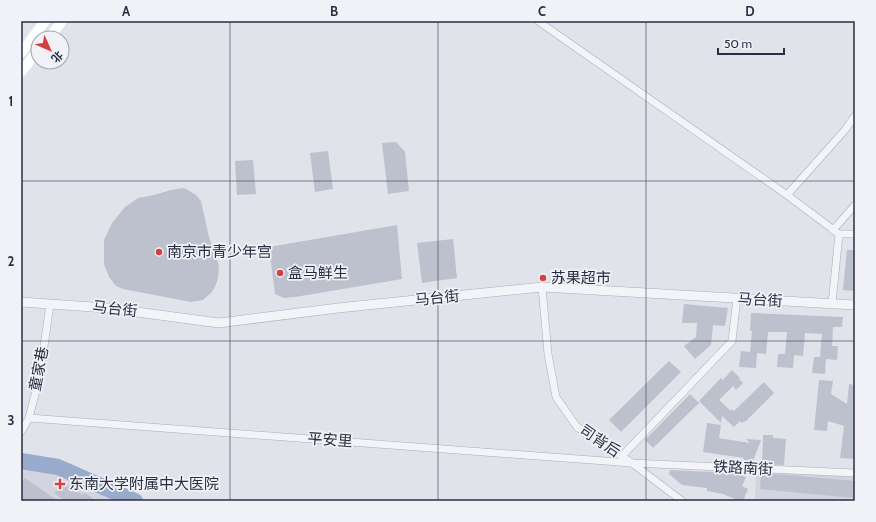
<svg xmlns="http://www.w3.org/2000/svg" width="876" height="522" viewBox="0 0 876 522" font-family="Cabin,'Noto Sans SC',sans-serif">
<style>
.built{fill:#d2d5df}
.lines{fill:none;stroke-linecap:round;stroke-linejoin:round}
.river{stroke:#99abcc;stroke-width:16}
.building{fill:#bdc1cd}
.minor-casing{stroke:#a9adb8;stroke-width:8}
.tertiary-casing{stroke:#a9adb8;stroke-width:10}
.minor{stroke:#f3f4f8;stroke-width:7}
.tertiary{stroke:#f3f4f8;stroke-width:9}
.secondary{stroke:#fff;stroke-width:10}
.grid{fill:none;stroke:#282e43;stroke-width:1;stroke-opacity:0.55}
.poi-dot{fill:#d73e3f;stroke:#f0f2f7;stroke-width:1.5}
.labels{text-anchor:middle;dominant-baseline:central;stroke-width:3.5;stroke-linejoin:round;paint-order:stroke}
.poi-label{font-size:15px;fill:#282e43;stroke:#f0f2f7;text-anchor:start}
.street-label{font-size:15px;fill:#282e43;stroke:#f0f2f7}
.neatline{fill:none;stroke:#282e43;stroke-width:1.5}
.grid-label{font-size:13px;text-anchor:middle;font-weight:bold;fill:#282e43}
</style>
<rect width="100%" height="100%" fill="#e0e3ea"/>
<g class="built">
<path d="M21,461l37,6 82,34h-119z"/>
<path d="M756,468l46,6 53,3v24h-100z"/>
</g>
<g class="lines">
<path class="river" d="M21,461l37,6 77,34"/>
</g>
<g class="building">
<path d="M396,142l9,10 4,39 -21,3 -6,-51z"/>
<path d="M328,151l5,38 -18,3 -5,-39z"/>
<path d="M253,160l3,34 -19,1 -2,-34z"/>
<path d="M184,188l12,7 5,6 8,36 10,29 -1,12 -3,9 -4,6 -8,7 -12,2 -68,-13 -7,-3 -7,-9 -5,-13v-24l8,-17 13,-16 13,-9 16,-3 17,-5z"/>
<path d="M397,225l5,54 -107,18 -11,1 -9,-4 -6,-47z"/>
<path d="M453,239l4,39 -35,5 -5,-40z"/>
<path d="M847,250h8v41l-12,-1z"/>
<path d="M684,304l44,4 -3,18 -12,-1 -2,20 -16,14 -11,-13 12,-9 1,-14h-15z"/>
<path d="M751,313l92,4 -1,10h-9l-1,19h6l-1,14 -11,-1 -1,15 -13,-1 2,-16h6l2,-23 -17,-1 -2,23 -9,-1 -1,13 -16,-1 1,-13h7l2,-22h-19l-2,22 -9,-1 -1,15 -17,-1 2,-16 9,1 2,-21h-2z"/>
<path d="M669,361l12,11 -60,60 -12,-12z"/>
<path d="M732,370l8,8 -1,1 4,4 -7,7 -3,-4 -14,14 12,11 1,-2 2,2 30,-29 10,11 -29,29v-1l-3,2 -2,-2 -6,6 -12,-11 -1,7 -22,-22 22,-23 2,2z"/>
<path d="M819,380l14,1 -2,13 16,10 2,-20 6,1 -1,17h1l-1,41h1v16l-15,-1 4,-32 -16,-5 -1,10 -13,-1z"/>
<path d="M690,394l9,9 -46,45 -8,-8z"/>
<path d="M707,423l14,2 -2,13 31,5 -4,-4 15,1 -8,21h-10l1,-3 -41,-6z"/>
<path d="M763,435h10v3l13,1 -2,26 -22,-1z"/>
<path d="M670,470l43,2 19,2 1,-1h4l9,4 -4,9 6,3 -5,12h-9l1,-2 -12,-5 -16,-3v-3l-25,-3 -13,-11z"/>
<path d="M761,474l27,1 67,6v17l-12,-1 -83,-8z"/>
<path d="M25,478l33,23h-37v-19z"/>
<path d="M63,483l20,12 2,-2 11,8h-31l-11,-8z"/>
</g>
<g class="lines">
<g class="minor-casing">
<g id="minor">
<path d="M538,21l249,174 58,-65 10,-14"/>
<path d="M787,195l52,39 -7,70"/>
<path d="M833,230l22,-25"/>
<path d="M839,234h16"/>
<path d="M542,287l6,67 8,43 21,30 55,36 50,38"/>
<path d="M29,418l603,45 223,10"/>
<path d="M21,432l8,-14 11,-43 10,-71"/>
<path d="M622,456l110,-115 5,-43"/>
</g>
</g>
<g class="tertiary-casing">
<path id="tertiary" d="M21,302l86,6 112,15 119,-15 204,-21 313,18"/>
</g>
<use href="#minor" class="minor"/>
<use href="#tertiary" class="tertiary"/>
<g class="secondary">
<path d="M49,38l13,-17"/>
<path d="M21,53l24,-32"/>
<path d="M21,72l17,-21"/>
</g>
</g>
<path class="grid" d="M230,21v480M438,21v480M646,21v480M21,181h834M21,341h834"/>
<g class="poi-dot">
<circle cx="159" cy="252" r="4"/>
<circle cx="280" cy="273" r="4"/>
<circle cx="543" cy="278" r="4"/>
<path d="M58 478h4v4h4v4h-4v4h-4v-4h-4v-4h4z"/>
</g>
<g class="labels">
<g class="poi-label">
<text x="167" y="252">南京市青少年宫</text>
<text x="288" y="273">盒马鲜生</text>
<text x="551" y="278">苏果超市</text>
<text x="69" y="484">东南大学附属中大医院</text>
</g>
<g class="street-label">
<text transform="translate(437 298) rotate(-6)">马台街</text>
<text transform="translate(760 300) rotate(3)">马台街</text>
<text transform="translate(115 309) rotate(6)">马台街</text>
<text transform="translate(39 369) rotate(-79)">童家巷</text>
<text transform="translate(330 440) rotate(4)">平安里</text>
<text transform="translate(600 441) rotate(34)">司背后</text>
<text transform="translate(743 468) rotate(3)">铁路南街</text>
</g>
</g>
<rect width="876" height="522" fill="none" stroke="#f0f2f7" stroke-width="44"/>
<g transform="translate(50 50) rotate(135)"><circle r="19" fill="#f0f2f7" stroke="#a0a4af"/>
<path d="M0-3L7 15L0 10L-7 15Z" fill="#d73e3f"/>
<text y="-6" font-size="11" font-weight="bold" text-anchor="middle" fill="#282e43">北</text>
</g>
<path d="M718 48v6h66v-6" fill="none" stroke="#282e43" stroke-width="2"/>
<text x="724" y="48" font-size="12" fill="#282e43" stroke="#f0f2f7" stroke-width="3" paint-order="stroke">50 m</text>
<rect x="22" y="22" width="832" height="478" class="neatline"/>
<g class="grid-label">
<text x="126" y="16">A</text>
<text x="334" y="16">B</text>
<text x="542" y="16">C</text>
<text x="750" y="16">D</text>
<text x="11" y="106">1</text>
<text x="11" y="266">2</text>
<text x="11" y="425">3</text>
</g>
</svg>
